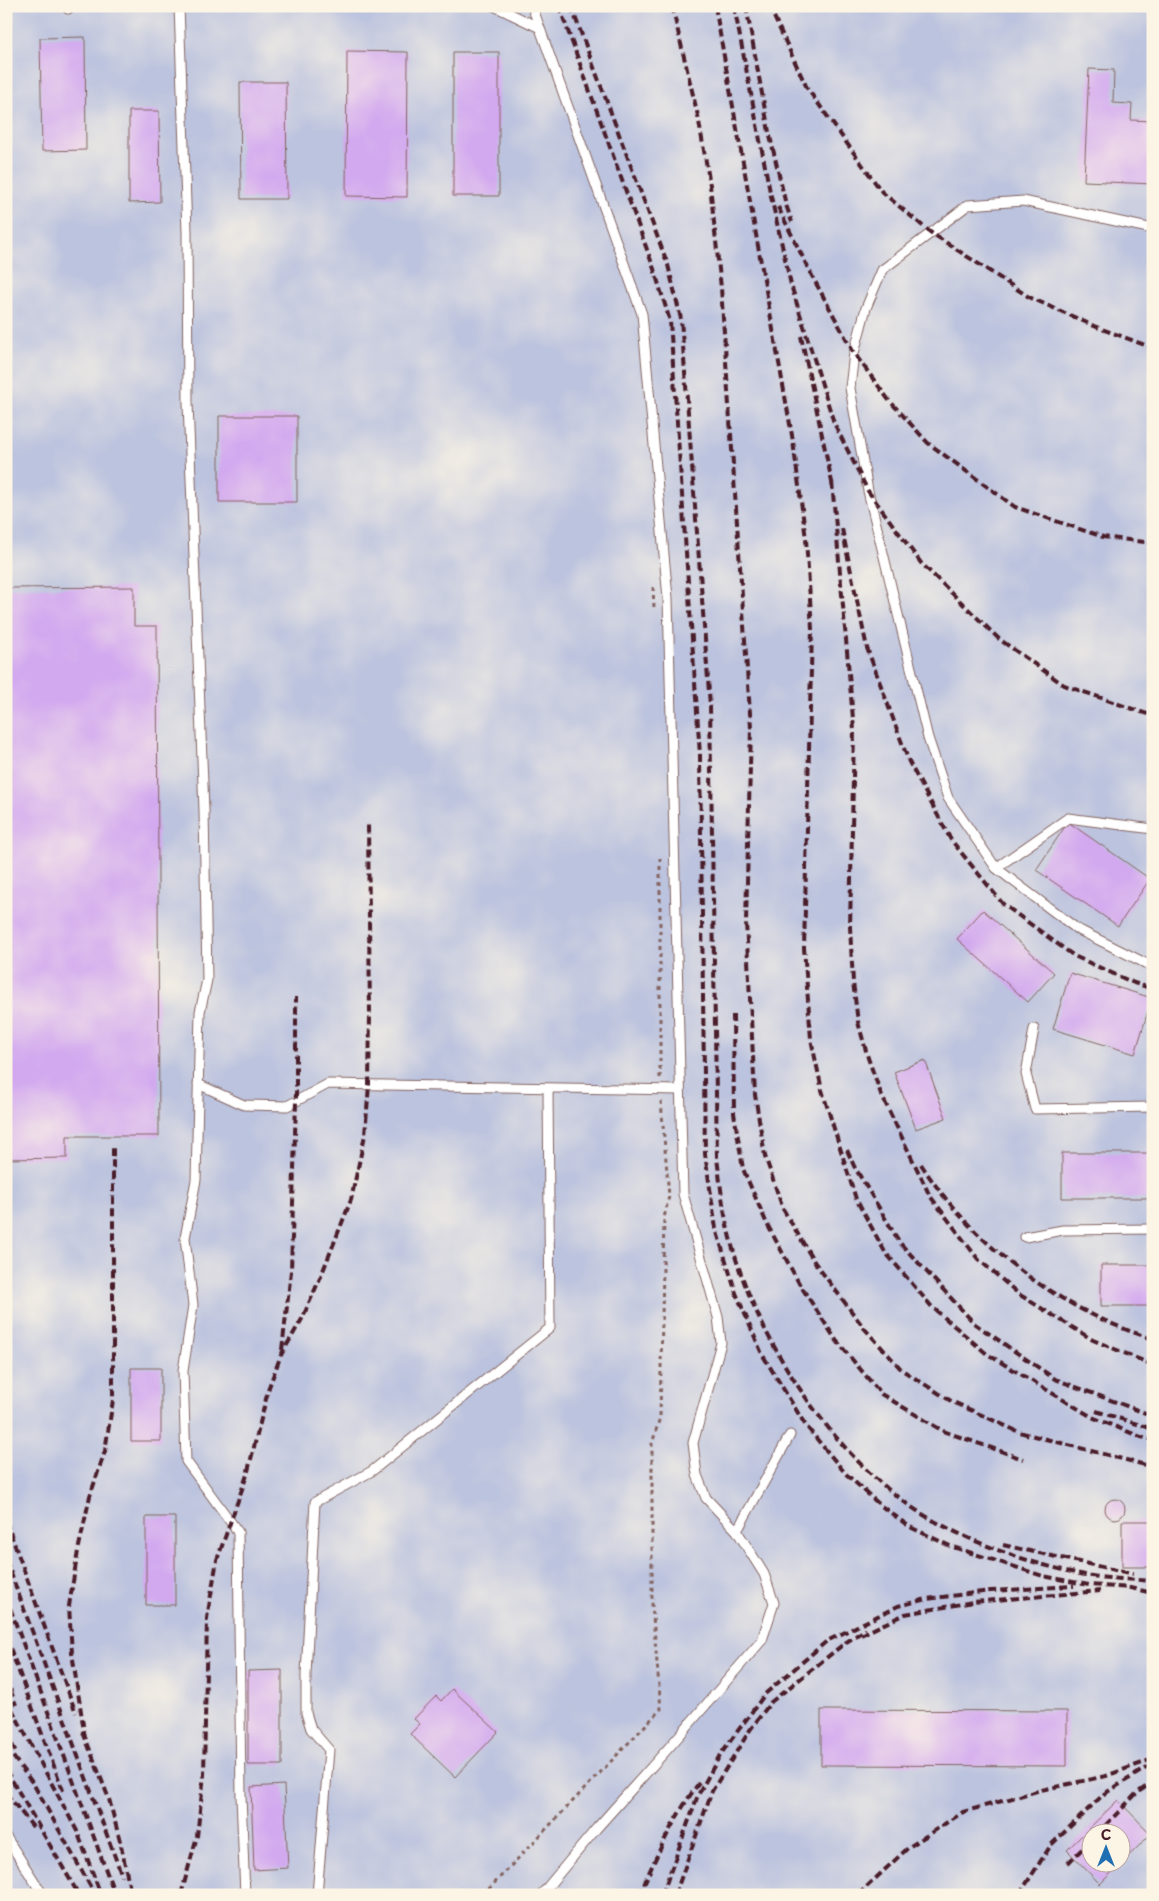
<svg xmlns="http://www.w3.org/2000/svg" width="1159" height="1901" viewBox="0 0 1159 1901" font-family="'Playpen Sans',sans-serif">
  <style>
    .industrial { fill: #bcc3de; fill-rule: evenodd }
    .building { fill: #d2a9ef; fill-rule: evenodd }
    .lines { fill: none; stroke-linecap: round; stroke-linejoin: round }
    .service-casing { stroke: #836461; stroke-width: 11 }
    .path { stroke: #836461; stroke-width: 3; stroke-dasharray: 4 4; stroke-linecap: butt }
    .service { stroke: #fff; stroke-width: 9 }
    .rail { stroke: #4a1f2b; stroke-width: 4; stroke-dasharray: 8 4; stroke-linecap: butt }
  </style>
  <rect width="100%" height="100%" fill="#fcf5e5"/>
  <filter id="ink" filterUnits="userSpaceOnUse"><feTurbulence type="fractalNoise" baseFrequency=".02" numOctaves="2"/><feDisplacementMap in="SourceGraphic" scale="10" xChannelSelector="R" yChannelSelector="G"/><feConvolveMatrix kernelMatrix="1 2 1 2 8 2 1 2 1" color-interpolation-filters="sRGB"/></filter>
  <filter id="wash" filterUnits="userSpaceOnUse"><feTurbulence type="fractalNoise" baseFrequency=".0096" numOctaves="4" result="noise"/><feDisplacementMap in="SourceGraphic" scale="20" xChannelSelector="R" yChannelSelector="G"/><feGaussianBlur stdDeviation="1.12" result="paint"/><feColorMatrix in="noise" values="0 0 0 0 0 0 0 0 0 0 0 0 0 0 0 0 0 1.4 0 .05"/><feComposite in="paint" operator="in"/></filter>
  <g filter="url(#wash)">
    <rect width="100%" height="100%" fill="#eee5c6"/>
    <path class="industrial" d="M6 6H1153V1895H6ZM1092 1834H1122V1864H1092Z"/>
    <g id="blocks">
      <path class="building" d="M85 37 86 150 42 151 40 38Z
        M347 51 408 52 407 197 346 196Z
        M453 52H499V196H453Z
        M1089 69 1114 70 1113 103 1132 104 1131 120 1153 121V184L1084 181Z
        M240 82H286L287 199H241Z
        M129 111H159L160 202 129 203Z
        M219 416H297V502H219Z
        M134 587V626H157L159 1136H67V1158L6 1159V588Z
        M1068 822 1150 879 1118 926 1036 870Z
        M983 910 1054 973 1028 1002 957 939Z
        M1070 973 1152 998 1135 1054 1053 1029Z
        M925 1060 946 1118 916 1129 894 1072Z
        M1062 1153H1153V1198H1062Z
        M1101 1265H1153V1306H1101Z
        M131 1368H161V1441H131Z
        M1105 1509a10 10 0 1 1 20 0a10 10 0 1 1-20 0Z
        M146 1517H175V1605H146Z
        M1122 1521H1153V1567H1122Z
        M282 1670V1765H248V1671Z
        M452 1689 498 1732 455 1777 410 1734 420 1724 414 1719 436 1696 441 1701Z
        M821 1710 1067 1711V1766L821 1765Z
        M284 1785 288 1868 254 1870 251 1787Z
        M1118 1800 1151 1834 1100 1884 1067 1850ZM1092 1834H1122V1864H1092Z"/>
    </g>
  </g>
  <g filter="url(#ink)">
    <use href="#blocks" fill-opacity="0" stroke="#836461" stroke-width="1"/>
    <g class="lines">
      <g class="service-casing">
        <path id="service" d="M68 6V9
          M179 6 187 232 188 403 204 810 207 980 200 1012 196 1180 185 1238 193 1305 183 1371 186 1461 238 1532 241 1796 245 1895
          M494 6 540 28
          M532 6 642 314 668 598 683 1194 718 1317 721 1343 693 1443 697 1475 706 1498 737 1531 764 1574 774 1603 762 1640 672 1744 596 1829 541 1895
          M1153 229 1023 201 968 205 882 270 866 308 854 353 850 388 868 491 928 738 948 798 996 868 1077 929 1153 967
          M996 868 1068 818 1153 829
          M1034 1029 1026 1074 1035 1109 1153 1107
          M198 1084 244 1105 287 1106 328 1084 680 1090
          M1025 1237 1063 1230 1153 1229
          M737 1531 790 1435
          M6 1837 43 1895
          M317 1895 329 1750 311 1729 306 1713V1675L315 1502 372 1471 550 1328 548 1088"/>
      </g>
      <path class="path" d="M653 587 654 608
        M660 1078V857
        M483 1895 661 1709 652 1605V1444L660 1417 664 1218 669 1196 661 1101"/>
      <use href="#service" class="service"/>
      <path class="rail" d="M559 6 654 269 670 321 700 755 705 1154 716 1229 736 1293 762 1354 806 1426 846 1474 880 1505 910 1527 950 1546 1043 1576 1089 1585 1130 1588 1153 1593
        M571 6 668 265 681 319 710 706 717 1158C720 1180 722 1203 727 1225 749 1330 835 1464 929 1518 976 1545 1032 1564 1085 1575 1107 1579 1131 1579 1153 1581
        M672 6 698 116 710 185 721 288 751 728 746 922 755 1095 765 1156 783 1209 815 1263 864 1328 902 1370 951 1401 1019 1432 1153 1467
        M715 6 793 441 806 539 812 629 804 948 811 1039 822 1090 856 1199 885 1252 932 1307 987 1354 1092 1417 1141 1437 1153 1440
        M734 6 770 192 791 285 834 423 868 491 921 563 999 639 1064 685 1153 716
        M746 6 769 132 786 205 792 222
        M769 6 807 88 882 192 930 232 1029 297 1094 326 1153 348
        M778 207 811 274 854 353 888 399 928 443 1015 507 1103 537 1153 543
        M801 336 833 487
        M832 482 854 730 850 927 853 982 858 1022 868 1058 881 1094 930 1196 978 1259 1020 1295 1093 1340 1153 1365
        M842 529 867 648 909 762 951 840 1003 904 1074 956 1134 983 1153 989
        M733 1015 734 1113 743 1169 767 1224 800 1285 836 1340 881 1394 943 1431 1023 1459
        M847 1150 854 1166 900 1243 975 1324 1055 1379 1153 1416
        M921 1164C973 1246 1060 1310 1153 1339
        M282 1350 291 1271 296 1101V997
        M1096 1411 1153 1429
        M6 1521 76 1713
        M1003 1545 1133 1574
        M6 1560 122 1876
        M6 1597 115 1895
        M861 1635 905 1614 973 1602 1100 1591
        M6 1637 64 1793
        M6 1678 16 1705
        M6 1698 77 1831 101 1895
        M83 1732 109 1799 121 1845 131 1895
        M6 1734 16 1752
        M85 1738 72 1653 69 1606 78 1551 90 1496 105 1451 113 1400V1145
        M6 1747 34 1785 94 1893
        M6 1770 79 1895
        M6 1793 33 1827
        M1097 1834 1137 1793 1153 1782
        M1068 1863 1092 1839
        M181 1895 197 1836 204 1775 207 1618 217 1560 247 1475 269 1387 281 1355 302 1319 321 1276 351 1200 365 1135 369 1085 370 1015 368 824
        M639 1895C656 1857 674 1816 699 1783
        M662 1895 698 1795 720 1755 765 1694 827 1641 898 1606 927 1599 991 1591 1074 1586
        M675 1895 712 1791 750 1730 771 1702 845 1643 866 1629
        M858 1895 909 1847 963 1812 1041 1790 1106 1776 1153 1759
        M1019 1895 1051 1845 1104 1794 1151 1765"/>
    </g>
  </g>
  <rect width="1159" height="1901" fill="none" stroke="#fcf5e5" stroke-width="25"/>
  <g transform="translate(1106 1848)"><circle r="24" fill="#fcf5e5" stroke="#b59f9b"/>
  <path d="M0-4L9 19L0 12L-9 19Z" fill="#1f6fb2"/>
  <text y="-8" font-size="14" font-weight="bold" text-anchor="middle" fill="#4a1f2b">С</text>
  </g>
</svg>
